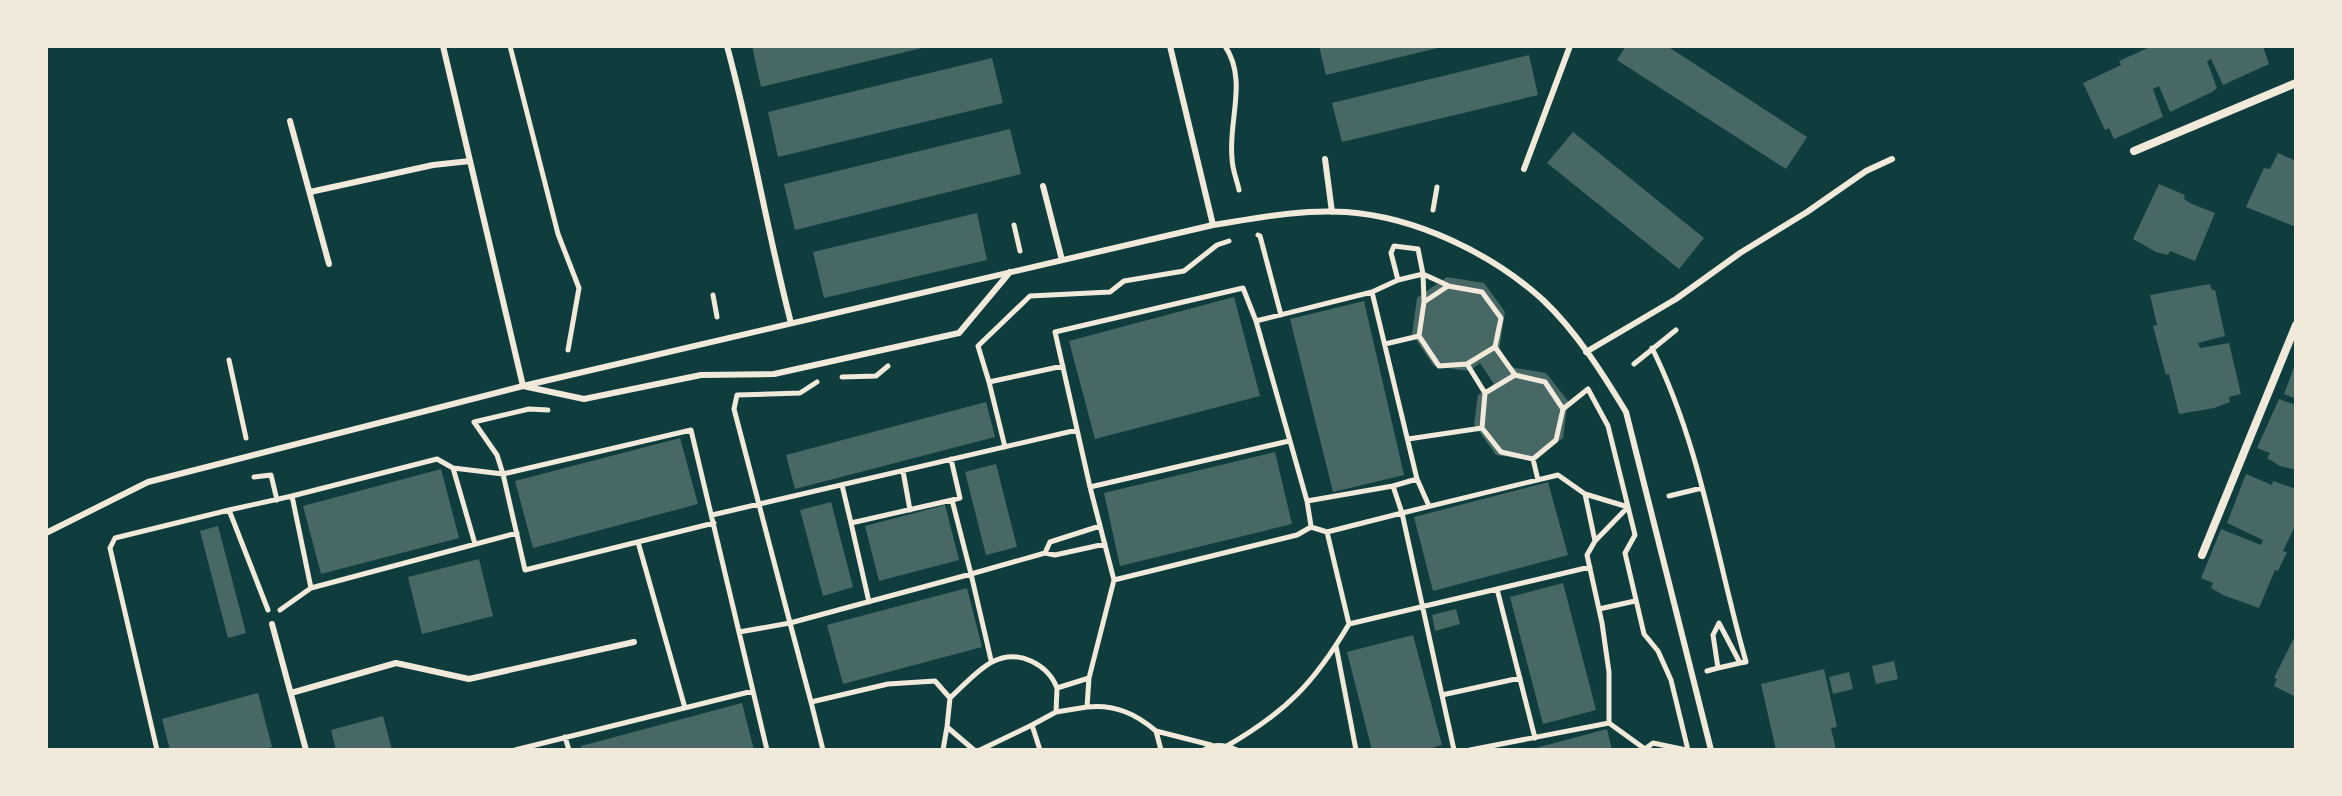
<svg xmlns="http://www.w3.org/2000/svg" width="2342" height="796" viewBox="0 0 2342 796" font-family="'Public Sans',sans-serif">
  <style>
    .building { fill: #486865 }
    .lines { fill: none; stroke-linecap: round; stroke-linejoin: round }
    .path { stroke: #f1e9da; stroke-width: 5 }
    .service { stroke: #f1e9da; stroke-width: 6 }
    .minor { stroke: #f1e9da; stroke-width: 8 }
  </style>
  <rect width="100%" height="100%" fill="#0f3d3e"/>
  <path class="building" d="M752 46H926V47L761 87Z
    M1319 46H1442V47L1326 75Z
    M1626 46H1667L1807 137 1786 169 1617 60Z
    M2152 46H2263L2269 64 2223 85 2211 59 2207 61 2217 88 2212 92 2170 112 2159 86 2153 89 2163 117 2114 139 2109 128 2105 130 2083 83 2121 65 2119 61Z
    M1529 55 1538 95 1342 142 1332 103Z
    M992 58 1003 103 778 157 768 112Z
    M1010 129 1021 174 795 230 784 184Z
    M1573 132 1704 238 1679 269 1547 163Z
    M2278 153 2296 161V227L2246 207 2264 168 2269 169 2271 167Z
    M2159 184 2185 195 2184 199 2192 204 2215 213 2195 261 2170 251 2168 255 2156 252 2133 239Z
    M977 213 987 260 824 298 813 252Z
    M1447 277 1484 283 1505 312 1499 351 1510 367 1546 373 1568 401 1563 438 1532 460 1496 455 1474 424 1478 395 1494 384 1480 363 1469 371 1434 366 1412 334 1417 298Z
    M2210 284 2212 290H2215L2225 336 2198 343 2200 348 2229 343 2241 394 2229 397 2230 402 2214 408 2179 414 2169 374 2166 375 2153 326 2157 325 2150 295Z
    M1234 297 1260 396 1095 439 1069 341Z
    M1364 301 1404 475 1333 492 1290 319Z
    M2296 362V399L2284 394Z
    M2279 399 2296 405V470L2280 466 2267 458 2270 453 2257 448Z
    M986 402 995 437 795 489 786 455Z
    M680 438 698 504 533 548 515 481Z
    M1275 452 1292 524 1120 566 1104 493Z
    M996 464 1017 547 986 555 965 472Z
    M441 469 459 538 321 574 303 506Z
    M2246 474 2272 485 2273 481 2296 489V524L2283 551 2287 552 2278 571 2275 570 2259 608 2223 595 2211 588 2213 583 2201 578 2221 529 2261 545 2263 540 2227 523Z
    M1548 482 1568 555 1433 591 1414 517Z
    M831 502 853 587 823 596 800 510Z
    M945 505 959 560 879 581 865 526Z
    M218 526 246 633 228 638 200 531Z
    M479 559 493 616 422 634 408 577Z
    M1563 583 1596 710 1543 724 1510 597Z
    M967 588 982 647 843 684 827 625Z
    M1456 609 1460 624 1435 631 1432 615Z
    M2296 634V697L2274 686 2277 679 2274 678Z
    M1413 635 1442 745 1425 750H1372L1347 652Z
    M1894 661 1898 679 1876 684 1872 666Z
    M1824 669 1837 727 1831 728 1836 750H1776L1761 684Z
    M1849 672 1853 689 1833 694 1829 677Z
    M258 693 272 747 259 750H170L162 719Z
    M742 703 754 750H582L581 746Z
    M383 716 392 750H336L331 730Z
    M1607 729 1612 750H1532V749Z"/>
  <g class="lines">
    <path class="path" d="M510 46 558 234 579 288 568 350
      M1225 46C1248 80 1228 121 1232 158 1232 169 1237 180 1239 190
      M1433 210 1437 187
      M1014 225 1020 251
      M1258 235 1260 236 1281 315
      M1372 292 1398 280 1391 253 1394 246 1418 249 1423 274 1398 280
      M713 295 717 317
      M1424 301 1423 274 1447 285
      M1385 344 1419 336
      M1495 347 1515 375
      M1652 348C1701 446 1716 557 1746 662L1740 663
      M229 360 246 438
      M1467 364 1439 366 1419 336 1424 302 1448 286 1482 292 1501 318 1495 347 1467 364 1485 393
      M1634 364 1676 330
      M842 377 876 376 888 366
      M989 382 978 346 1030 296 1110 292 1124 281 1184 271 1217 245 1229 241
      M1563 409 1588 389 1608 426 1635 535 1625 553 1644 634 1658 651 1671 680 1688 750
      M1408 439 1482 428
      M1005 447 989 382 1063 366
      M951 459 960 498 952 500 971 574 1045 553 1050 542 1100 526
      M1533 459 1501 452 1482 428 1485 393 1515 375 1545 382 1563 409 1556 440 1533 459 1538 480
      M453 468 503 474 497 455 474 422 529 409 548 410
      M903 471 910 510
      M254 477 271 475 277 500
      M842 485 851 523 952 500
      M1393 486 1417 479 1429 506
      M1090 487 1055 332 1243 288 1256 321
      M292 496 437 459 453 468 475 544
      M1669 496 1702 488
      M1307 501 1256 321 1372 292 1417 479
      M229 510 292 496 311 588
      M712 515 1077 430
      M714 523 525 570 503 474 691 430 767 750
      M851 523 869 602
      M1311 526 1307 501 1393 486 1402 513 1327 532
      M1595 541 1628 507 1585 494 1595 541 1587 555 1602 623 1609 672V723
      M638 542 685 708
      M1045 553 1055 555 1105 544
      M1114 580 1090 487 1289 441
      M1497 589 1535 738
      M1599 609 1635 601
      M280 610 311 588 517 533
      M739 632 790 623 734 409 737 395 800 393 817 382
      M1336 646 1356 750
      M1707 671 1718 668 1713 635 1719 623 1740 663 1718 668
      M1089 678 1114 580 1297 535 1311 527 1327 532 1349 624
      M1442 695 1520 678
      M811 702 790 623 971 574 991 660
      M1087 707 1056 712 1057 688 1089 678 1087 707C1115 704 1136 714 1156 731
      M947 727 950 698C974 676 996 645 1031 661 1044 667 1052 675 1057 688
      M565 737 569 750
      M1227 746C1286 712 1315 682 1349 624L1590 567
      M1645 749 1653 743 1686 750
      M157 750 110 548 115 538 229 510 268 610
      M515 750 753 691
      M823 750 811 702 888 684 935 681 950 698
      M943 750 947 727 974 750
      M980 750 1032 725
      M1040 750 1032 725 1056 712
      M1161 750 1156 731 1211 745
      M1204 750C1214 743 1226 745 1237 750
      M1454 750 1402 513 1558 475 1585 494
      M1470 750 1609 723 1645 749"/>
    <path class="service" d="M443 46 523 386 584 399 701 375 774 374 959 333 1010 272
      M727 46C752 137 767 231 791 323
      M1170 46 1213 225
      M290 121 329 264
      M1325 159 1332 212
      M1524 169 1570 46
      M1043 186 1062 260
      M310 192 433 165 470 161
      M1586 352 1676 299 1740 253 1807 212 1866 171 1892 159
      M46 533 148 482 523 386 1213 225C1257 218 1301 209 1346 212 1416 217 1491 253 1543 300 1576 331 1603 374 1626 412L1711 750
      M272 624 306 750
      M291 693 396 663 469 679 634 642"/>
    <path class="minor" d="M2134 151 2296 83
      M2202 555 2296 325"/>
  </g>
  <rect width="2342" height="796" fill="none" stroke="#f1e9da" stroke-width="96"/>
</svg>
